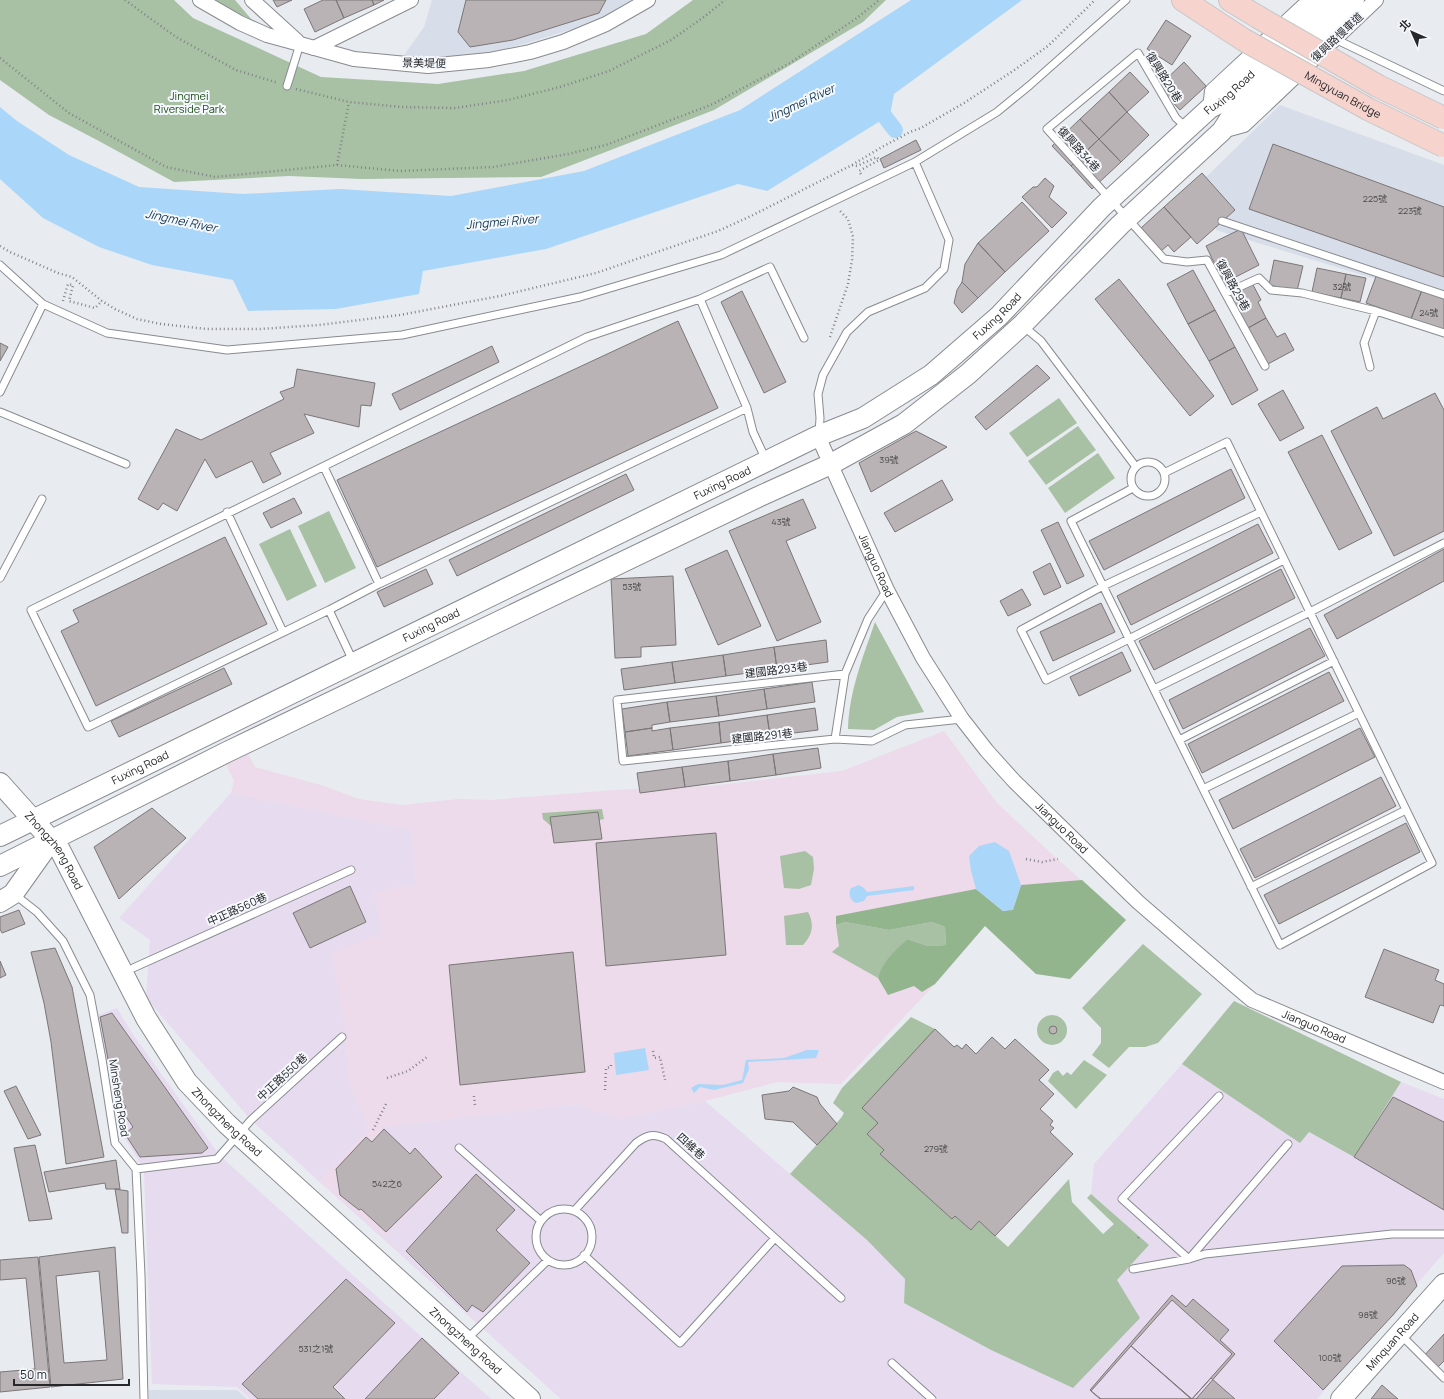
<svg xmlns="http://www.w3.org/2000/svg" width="1444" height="1399" viewBox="0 0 1444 1399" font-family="Manrope,'Noto Sans TC',sans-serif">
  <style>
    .built { fill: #d7dee9 }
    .industrial { fill: #e7dbf0 }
    .medical { fill: #eddaea }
    .green { fill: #a8c0a4 }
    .forest { fill: #93b58e }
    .water { fill: #aad7f9 }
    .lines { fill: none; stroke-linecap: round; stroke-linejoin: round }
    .canal { stroke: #aad7f9; stroke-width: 16 }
    .building { fill: #b9b3b5; stroke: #7b7677; fill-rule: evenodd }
    .lane-casing { stroke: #888b8f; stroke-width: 9 }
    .street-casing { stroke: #888b8f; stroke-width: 16 }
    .secondary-casing { stroke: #888b8f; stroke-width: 22 }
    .primary-casing { stroke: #c7c7c8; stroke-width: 24 }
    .path { stroke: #818386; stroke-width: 2.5; stroke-dasharray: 1 3; stroke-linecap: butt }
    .lane { stroke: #fff; stroke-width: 7 }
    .street { stroke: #fff; stroke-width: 14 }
    .secondary { stroke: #fff; stroke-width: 20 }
    .primary { stroke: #f6d4cd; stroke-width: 22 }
    .primary-bridge-casing { stroke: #c7c7c8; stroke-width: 24; stroke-linecap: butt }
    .primary-bridge { stroke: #f6d4cd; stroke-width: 22 }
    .labels { text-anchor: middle; stroke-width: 4; stroke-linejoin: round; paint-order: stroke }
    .number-label { font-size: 9px; fill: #4c4b4d }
    .street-label { font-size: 11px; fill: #27282a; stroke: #f5f8fd }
    .park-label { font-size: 11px; fill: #1e4d18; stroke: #f5f8fd }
    .water-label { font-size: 12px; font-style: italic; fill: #13374e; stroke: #f5f8fd }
  </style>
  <rect width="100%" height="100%" fill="#e8ebf0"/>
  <path class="built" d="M432 0H634L589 24 514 47 467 56 402 58 424 27Z
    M1280 105 1444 165V300L1216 230 1204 179Z
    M149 1390H237L247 1399H149Z"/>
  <path class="industrial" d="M231 793 411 830 416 884 374 892 382 933 346 1037 348 1080 369 1129 320 1181 336 1195 410 1154 381 1127 578 1104 619 1119 705 1101 867 1240 905 1279 904 1303 991 1350 1073 1388 1117 1280 1149 1245 1091 1194 1094 1164 1182 1064 1300 1143 1308 1132 1354 1157 1401 1082 1444 1099V1253L1317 1399H561L251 1120 146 998 150 940 119 918Z
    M117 1008 132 1033 220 1156 491 1399H250L237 1387 152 1384 144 1173 136 1156 119 1129 98 1015Z"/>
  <path class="medical" d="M944 731 997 803 1044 847 1126 920 1070 979 1036 974 985 926 935 984 841 1084 777 1082 705 1101 619 1119 578 1104 382 1127 410 1154 415 1148 445 1177 384 1237 320 1181 369 1129 348 1080 346 1037 332 953 382 933 374 892 416 884 411 830 231 793 234 781 226 764 248 754 255 767 324 786 359 799 402 805 459 799 491 800 614 790 710 786 842 771Z"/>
  <path class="green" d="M0 0H174L193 18 321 77 438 84 524 71 646 34 693 0H886L863 22 714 110 541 177 362 179 289 176 174 182 97 140 49 115 0 80Z
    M214 0H235L252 20Z
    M1059 398 1077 423 1027 457 1009 433Z
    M1078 426 1096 450 1046 485 1028 461Z
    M1098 453 1115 478 1065 513 1048 488Z
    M329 511 356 568 325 583 298 526Z
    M290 529 317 586 287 601 259 544Z
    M875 622 924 712 897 717 874 730 848 729C849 692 863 657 875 622Z
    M602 809 604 819 599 820 597 812 551 817 552 827 543 819 542 813Z
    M805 851 813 857 814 869 811 885 799 889 784 888 780 856Z
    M808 912C815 925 812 935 803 945H786L784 916Z
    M845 922 889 930 932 922 945 927 946 945 928 946 907 939C895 950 883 962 878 978L832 952 839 946 836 925Z
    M1143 944 1202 994 1158 1043 1145 1047H1129L1109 1068 1092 1055 1101 1043V1028L1082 1008Z
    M1234 1001 1401 1082 1354 1157 1309 1132 1300 1143 1182 1064Z
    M1037 1030a15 15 0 1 1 30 0a15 15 0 1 1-30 0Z
    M911 1017 935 1029 878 1123 867 1134 884 1150 881 1154 952 1219 955 1216 971 1230 979 1221 1008 1247 1069 1179 1072 1202 1103 1234 1114 1224 1087 1198 1091 1194 1149 1245 1117 1280 1140 1318 1073 1388 991 1350 904 1303 905 1279 867 1240 790 1174 841 1118 844 1113 833 1103 842 1088Z
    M1084 1060 1107 1075 1076 1109 1048 1081 1053 1073 1058 1070 1063 1076 1067 1072 1071 1075Z"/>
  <path class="forest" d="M1082 880 1126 920 1070 979 1036 974 985 926 935 984 922 992 914 986 888 995 878 978C882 962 895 950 907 939L928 946 946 945 945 927 932 922 889 930 845 922 836 925V916L976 889 1003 911 1013 909 1021 885Z"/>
  <path class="water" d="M911 0H1022L894 94 890 115 767 191 738 184 546 249 423 271 419 294 336 309 248 311 233 280 152 265 99 247 43 218 0 179V107L17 121 69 155 139 187 243 194 340 189 451 196 584 171 740 110Z
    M995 842 1009 851 1021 885 1013 910 1003 911 976 889 971 871 969 856 979 846Z
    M859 885 864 888 867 892 914 886V890L867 896 864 901 856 903C850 900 848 894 851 888Z
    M645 1048 649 1070 616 1075 614 1053Z
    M807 1050H819L816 1058 748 1062 749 1069 743 1083 714 1090 700 1087 694 1093 691 1088 698 1084 723 1085 742 1080 746 1060 784 1058Z"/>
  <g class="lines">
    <path class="canal" d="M873 101 895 130"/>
  </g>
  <path class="building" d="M273 0H292L277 7Z
    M323 0H336L344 18 315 32 304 9Z
    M336 0H372L374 5 344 18Z
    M372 0H384L374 5Z
    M466 0H606L599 13 513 40 470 47 458 32Z
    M1166 20 1191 36 1172 65 1147 49Z
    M1184 62 1206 86 1180 110 1158 87Z
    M1130 72 1149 92 1127 112 1109 92Z
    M1109 92 1127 112 1099 139 1080 119Z
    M1127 112 1149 135 1121 162 1099 139Z
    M1080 119 1099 139 1071 166 1052 146Z
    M1099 139 1121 162 1092 189 1071 166Z
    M916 140 921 150 884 168 880 159Z
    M1273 144 1444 207V277L1249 209Z
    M1202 173 1235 210 1197 244 1164 207Z
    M1045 178 1054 186 1049 197 1067 213 1052 228 1022 197 1033 187H1037Z
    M1022 202 1049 231 1005 272 978 243Z
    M1164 207 1191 237 1174 252 1168 245 1161 251 1141 228Z
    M1241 229 1259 265 1224 283 1206 246Z
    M978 243 1005 272 978 298 962 282 965 264Z
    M1274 260 1303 266 1297 291 1269 285Z
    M1317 268 1346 274 1341 298 1312 292Z
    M1193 270 1215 310 1188 324 1167 284Z
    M1346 274 1366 278 1360 302 1341 298Z
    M1377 274 1422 290 1411 319 1366 303Z
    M1119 279 1214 396 1190 416 1095 299Z
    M962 282 978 298 962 313 954 303 957 290Z
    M1252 283 1261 300 1258 302 1266 318 1248 328 1230 295Z
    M1422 290 1444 299V332L1411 319Z
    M742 291 786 382 764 393 721 302Z
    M1215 310 1235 347 1209 361 1188 324Z
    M1266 318 1277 337 1285 333 1294 350 1268 364 1248 328Z
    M678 321 718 408 377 567 337 480Z
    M0 343 8 347 0 361Z
    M492 346 499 362 400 410 392 394Z
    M1235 347 1258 390 1232 405 1209 361Z
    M1037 365 1050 378 986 430 975 417Z
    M297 369 375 383 371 406 361 405 359 427 304 414 314 433 270 453 281 474 263 483 252 461 216 478 205 459 177 511 163 503 158 510 138 499 176 429 201 440 284 399 280 392 294 387Z
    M1283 390 1304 428 1280 441 1258 404Z
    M1435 393 1444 410V531L1394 556 1331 431 1377 407 1383 419Z
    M916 431 947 447 871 492 859 463Z
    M1322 435 1372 533 1339 550 1288 452Z
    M1231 469 1245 498 1104 570 1089 541Z
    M626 474 634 490 457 576 449 560Z
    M942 480 953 500 895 532 884 513Z
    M294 498 302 513 271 528 263 513Z
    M803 499 816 528 786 541 821 622 777 641 729 531Z
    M1058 522 1084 576 1067 584 1041 530Z
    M1258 524 1273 553 1131 625 1117 596Z
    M225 537 267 624 96 706 61 631 79 622 73 610Z
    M1444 549V581L1337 639 1324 615Z
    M727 550 761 626 718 645 685 569Z
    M1050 563 1061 587 1044 595 1033 572Z
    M426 569 433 584 384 607 377 592Z
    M1281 569 1295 598 1154 670 1139 641Z
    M673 576 676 645 641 647V657L615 658 611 579Z
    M1022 589 1031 605 1008 616 1000 601Z
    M1101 603 1115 632 1053 661 1040 632Z
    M1310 628 1325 656 1183 729 1169 700Z
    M826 640 828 662 777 669 774 647Z
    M774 647 777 669 726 676 723 655Z
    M1122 652 1131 671 1079 696 1070 677Z
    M723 655 726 676 675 683 672 662Z
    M672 662 675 683 624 690 621 669Z
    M224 668 232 684 119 737 111 721Z
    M1329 672 1344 701 1202 773 1188 744Z
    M812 682 815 702 767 709 764 689Z
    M764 689 767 709 719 716 716 696Z
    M716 696 719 716 670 722 667 702Z
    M667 702 670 722 652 725V728L625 732 622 709Z
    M815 708 818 730 770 736 767 715Z
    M767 715 770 736 721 743 719 722Z
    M719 722 721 743 673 750 670 728Z
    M652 728V731L670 728 673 750 628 756 625 732Z
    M1360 728 1375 757 1233 829 1219 800Z
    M818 748 821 768 776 775 773 754Z
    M773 754 776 775 730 781 728 761Z
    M728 761 730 781 685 787 682 767Z
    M682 767 685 787 640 793 637 773Z
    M1381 777 1396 806 1255 878 1240 849Z
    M152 808 186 838 119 899 94 847Z
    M598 812 602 839 554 843 550 817Z
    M1406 823 1420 852 1279 924 1264 895Z
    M716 833 726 955 606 966 596 843Z
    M350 886 366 922 310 948 293 913Z
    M19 910 25 924 2 933 0 929V917Z
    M55 948 72 987 104 1157 66 1164 51 1042 44 1003 31 952Z
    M1384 949 1439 970 1435 980 1444 984V1006L1440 1005 1433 1023 1365 997Z
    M573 952 585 1072 460 1085 449 965Z
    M0 961 6 975 0 978Z
    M112 1013 208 1148 202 1153 140 1157 125 1134 133 1127 122 1111 126 1107 114 1091 100 1017Z
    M1049 1030a4 4 0 1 1 8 0a4 4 0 1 1-8 0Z
    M935 1029 954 1047 957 1045 962 1049 966 1044 976 1054 992 1037 1005 1049 1015 1039 1049 1070 1039 1080 1054 1094 1040 1109 1053 1121 1050 1125 1054 1128 1050 1132 1073 1154 995 1236 979 1221 971 1230 955 1216 952 1219 880 1154 884 1150 867 1134 878 1123 862 1108Z
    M16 1086 41 1135 28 1139 4 1091Z
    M793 1087 817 1097 820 1104 837 1124 817 1145 793 1122 765 1119 762 1095 789 1091Z
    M1393 1097 1444 1122V1210L1354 1157Z
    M384 1129 410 1154 415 1148 442 1177 386 1232 361 1209 359 1210 340 1195 336 1169 366 1137 372 1142Z
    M35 1145 52 1219 29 1221 14 1148Z
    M116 1160 120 1189H106L105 1183 49 1192 44 1172Z
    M476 1174 515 1210 496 1230 530 1263 483 1312 472 1305 467 1312 406 1251Z
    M115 1189 128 1191V1233H122Z
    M115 1247 123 1379 51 1387 39 1257ZM99 1271 107 1360 64 1363 56 1276Z
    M38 1257 50 1387 0 1392V1372L35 1369 26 1278 0 1280V1260Z
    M1404 1265 1411 1270 1417 1286 1393 1315 1323 1390 1274 1341 1342 1266Z
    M346 1279 395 1323 333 1387 345 1399H258L242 1384Z
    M1172 1295 1186 1307 1193 1299 1229 1330 1220 1340 1235 1354 1196 1399H1100L1090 1390Z
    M1172 1300 1232 1354 1192 1399 1131 1346Z
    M1444 1334V1361L1435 1370 1421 1359Z
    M422 1338 459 1373 434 1399H365Z
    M1131 1346 1191 1399H1101L1091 1391Z
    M1211 1378 1235 1399H1192Z
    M1382 1385 1398 1399H1371Z"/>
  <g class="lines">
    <g class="lane-casing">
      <path id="lane" d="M1335 39 1444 91
        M287 86 300 44
        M1187 128 1176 118 1138 53 1047 129 1164 259 1187 262 1207 260 1265 366
        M1222 221 1444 295
        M0 265 43 304 107 333 227 350 402 335 580 297 721 255 915 162 997 112 1030 85 1126 0
        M1226 293 1259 278 1271 290 1302 293 1376 311 1444 333
        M700 299 747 408 753 432 766 460
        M1022 325 1041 341 1136 467
        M1370 367 1364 343 1376 311
        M0 392 43 304
        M747 408 379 584 329 610 88 727 31 610 587 337 700 299 770 267 804 338
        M0 412 126 464
        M819 434 820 418 818 394 823 375 847 332 868 312 925 288 944 269 949 240 915 162
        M1131 479a17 17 0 1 1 34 0a17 17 0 1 1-34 0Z
        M324 467 379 584
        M1133 488 1071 521 1280 945 1432 863 1227 442 1164 473
        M227 512 283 632
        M1261 512 1103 586 1021 630 1046 680 1129 639 1284 560
        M0 578 42 499
        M887 590 868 619 845 674 617 700 623 761 835 739 872 741 905 725 962 719
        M329 610 353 661
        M1154 689 1310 612 1444 543
        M835 739 845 674
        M1179 740 1334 661
        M1203 789 1359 713
        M1251 887 1406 810
        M14 894 37 912 63 941 90 995 102 1059 115 1143 136 1169 141 1275 144 1399
        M133 968 351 870
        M1219 1096 1122 1199 1189 1259 1288 1144
        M459 1148 541 1221
        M136 1169 217 1159 251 1120 342 1037
        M536 1237a28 28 0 1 1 56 0a28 28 0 1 1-56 0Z
        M574 1211 636 1143C647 1135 653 1133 666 1139L841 1298
        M584 1255 680 1343 775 1238
        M1133 1269 1189 1259 1205 1254 1392 1234H1444
        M1400 1334 1444 1378
        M466 1340 548 1260
        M892 1363 932 1399"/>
    </g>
    <g class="street-casing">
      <g id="street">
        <path d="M200 0 240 23 267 35 300 44 354 59 428 66 489 60 530 52 563 42 606 24 648 0"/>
        <path d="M252 0 297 41"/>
        <path d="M314 48 411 0"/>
        <path d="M1210 108 1212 91 1310 0"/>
        <path d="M1222 131 1244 125 1376 0"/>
        <path id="s1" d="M818 436 887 590 923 658 962 719 987 751 1014 781 1138 902 1234 985 1252 1000 1444 1082"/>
      </g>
    </g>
    <g class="secondary-casing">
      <g id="secondary">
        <path id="s2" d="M0 783 60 850 146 1018 187 1082 227 1124 530 1399"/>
        <path id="s3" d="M0 836 818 436 863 418 931 375 999 316 1102 207 1210 108 1221 102 1330 0"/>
        <path d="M0 866 227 752 758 497 831 464 904 424 968 374 1022 325 1120 225 1222 131 1234 112 1354 0"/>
        <path d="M0 902 13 894 50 842"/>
        <path id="s4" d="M1341 1399 1444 1284"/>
      </g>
    </g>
    <g class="primary-casing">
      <path id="primary" d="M1183 0 1244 40
        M1230 0 1258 17"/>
    </g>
    <path class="path" d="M125 0 176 37 236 70 278 83
      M0 58 69 113 166 167 215 177 337 165 400 171 493 167 568 154 606 145 713 104 790 63 857 18 879 0
      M296 89 349 102 402 107 455 108 508 100 560 87 609 71 671 40 704 17 725 0
      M337 165 349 102
      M852 165 857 166 877 157 879 160 859 171 862 176
      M0 246 10 252 58 273 72 277 102 301 115 309 137 319 161 324 207 329H260L319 325 400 315 500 296 596 273 718 231 751 216 852 165 882 147 910 132 921 128 964 103 1013 71 1048 46 1095 0
      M63 301 68 284 73 285 69 301 95 308 102 301
      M830 337 848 284 852 260 853 237 848 219 839 210
      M1026 859 1042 862 1058 859
      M653 1051 654 1058 660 1057 665 1080
      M387 1078 408 1071 427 1057
      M605 1090 606 1068 611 1067V1062
      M474 1096 475 1106
      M373 1130 386 1104
      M1138 1238 1140 1235"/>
    <use href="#lane" class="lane"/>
    <use href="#street" class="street"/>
    <use href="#secondary" class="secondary"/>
    <use href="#primary" class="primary"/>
    <g class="primary-bridge-casing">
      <g id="primary-bridge">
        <path d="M1258 17 1378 86 1444 118"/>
        <path id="s5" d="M1244 40 1368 109 1444 146"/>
      </g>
    </g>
    <use href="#primary-bridge" class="primary-bridge"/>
  </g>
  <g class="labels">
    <g class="number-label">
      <text x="1375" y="202">225號</text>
      <text x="1410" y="214">223號</text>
      <text x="1342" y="290">32號</text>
      <text x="1429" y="316">24號</text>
      <text x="889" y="463">39號</text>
      <text x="781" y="525">43號</text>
      <text x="632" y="590">53號</text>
      <text x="936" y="1152">279號</text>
      <text x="387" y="1187">542之6</text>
      <text x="1396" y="1284">96號</text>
      <text x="1368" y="1318">98號</text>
      <text x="316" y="1352">531之1號</text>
      <text x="1330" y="1361">100號</text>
    </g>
    <g class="street-label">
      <text transform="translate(1337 37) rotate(-43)" y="4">復興路慢車道</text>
      <text transform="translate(424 63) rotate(1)" y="4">景美堤便</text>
      <text transform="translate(1164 77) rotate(58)" y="4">復興路20巷</text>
      <text dy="4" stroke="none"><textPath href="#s3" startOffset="1451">Fuxing Road</textPath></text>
      <text dy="4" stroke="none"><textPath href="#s5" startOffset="113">Mingyuan Bridge</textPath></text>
      <text transform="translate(1079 149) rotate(48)" y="4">復興路34巷</text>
      <text transform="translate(1233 285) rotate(61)" y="4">復興路29巷</text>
      <text dy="4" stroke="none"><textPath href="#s3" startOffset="1128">Fuxing Road</textPath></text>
      <text dy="4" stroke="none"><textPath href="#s3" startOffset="804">Fuxing Road</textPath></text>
      <text dy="4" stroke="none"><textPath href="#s1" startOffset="142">Jianguo Road</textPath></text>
      <text dy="4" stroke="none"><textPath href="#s3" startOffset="480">Fuxing Road</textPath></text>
      <text transform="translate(776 670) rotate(-7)" y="4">建國路293巷</text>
      <text transform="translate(762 736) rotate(-6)" y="4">建國路291巷</text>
      <text dy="4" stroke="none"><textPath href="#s3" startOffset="156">Fuxing Road</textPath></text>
      <text dy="4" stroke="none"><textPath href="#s1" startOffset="466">Jianguo Road</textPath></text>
      <text dy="4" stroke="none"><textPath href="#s2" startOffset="87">Zhongzheng Road</textPath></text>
      <text transform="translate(237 909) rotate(-24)" y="4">中正路560巷</text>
      <text dy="4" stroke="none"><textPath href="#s1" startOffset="790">Jianguo Road</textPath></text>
      <text transform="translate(282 1077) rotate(-43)" y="4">中正路550巷</text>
      <text transform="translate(119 1098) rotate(81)" y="4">Minsheng Road</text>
      <text dy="4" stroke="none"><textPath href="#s2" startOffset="411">Zhongzheng Road</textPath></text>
      <text transform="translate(691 1146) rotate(42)" y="4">四維巷</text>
      <text dy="4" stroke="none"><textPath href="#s2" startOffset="735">Zhongzheng Road</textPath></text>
      <text dy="4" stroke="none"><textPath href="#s4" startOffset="77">Minquan Road</textPath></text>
    </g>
    <g class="park-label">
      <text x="189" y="100">Jingmei<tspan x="189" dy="13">Riverside Park</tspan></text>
    </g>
    <g class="water-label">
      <text transform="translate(801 103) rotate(-25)" y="4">Jingmei River</text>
      <text transform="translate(181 221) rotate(12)" y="4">Jingmei River</text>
      <text transform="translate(502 222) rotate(-5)" y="4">Jingmei River</text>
    </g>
  </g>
  <g transform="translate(1412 32) rotate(315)" stroke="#f5f8fd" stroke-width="3" paint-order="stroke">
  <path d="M0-3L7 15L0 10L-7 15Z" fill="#27282a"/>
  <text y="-6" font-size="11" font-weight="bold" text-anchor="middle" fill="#27282a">北</text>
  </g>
  <path d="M14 1379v6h115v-6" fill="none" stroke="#27282a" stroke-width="2"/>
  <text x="20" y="1379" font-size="12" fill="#27282a" stroke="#f5f8fd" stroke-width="3" paint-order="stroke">50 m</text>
</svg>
